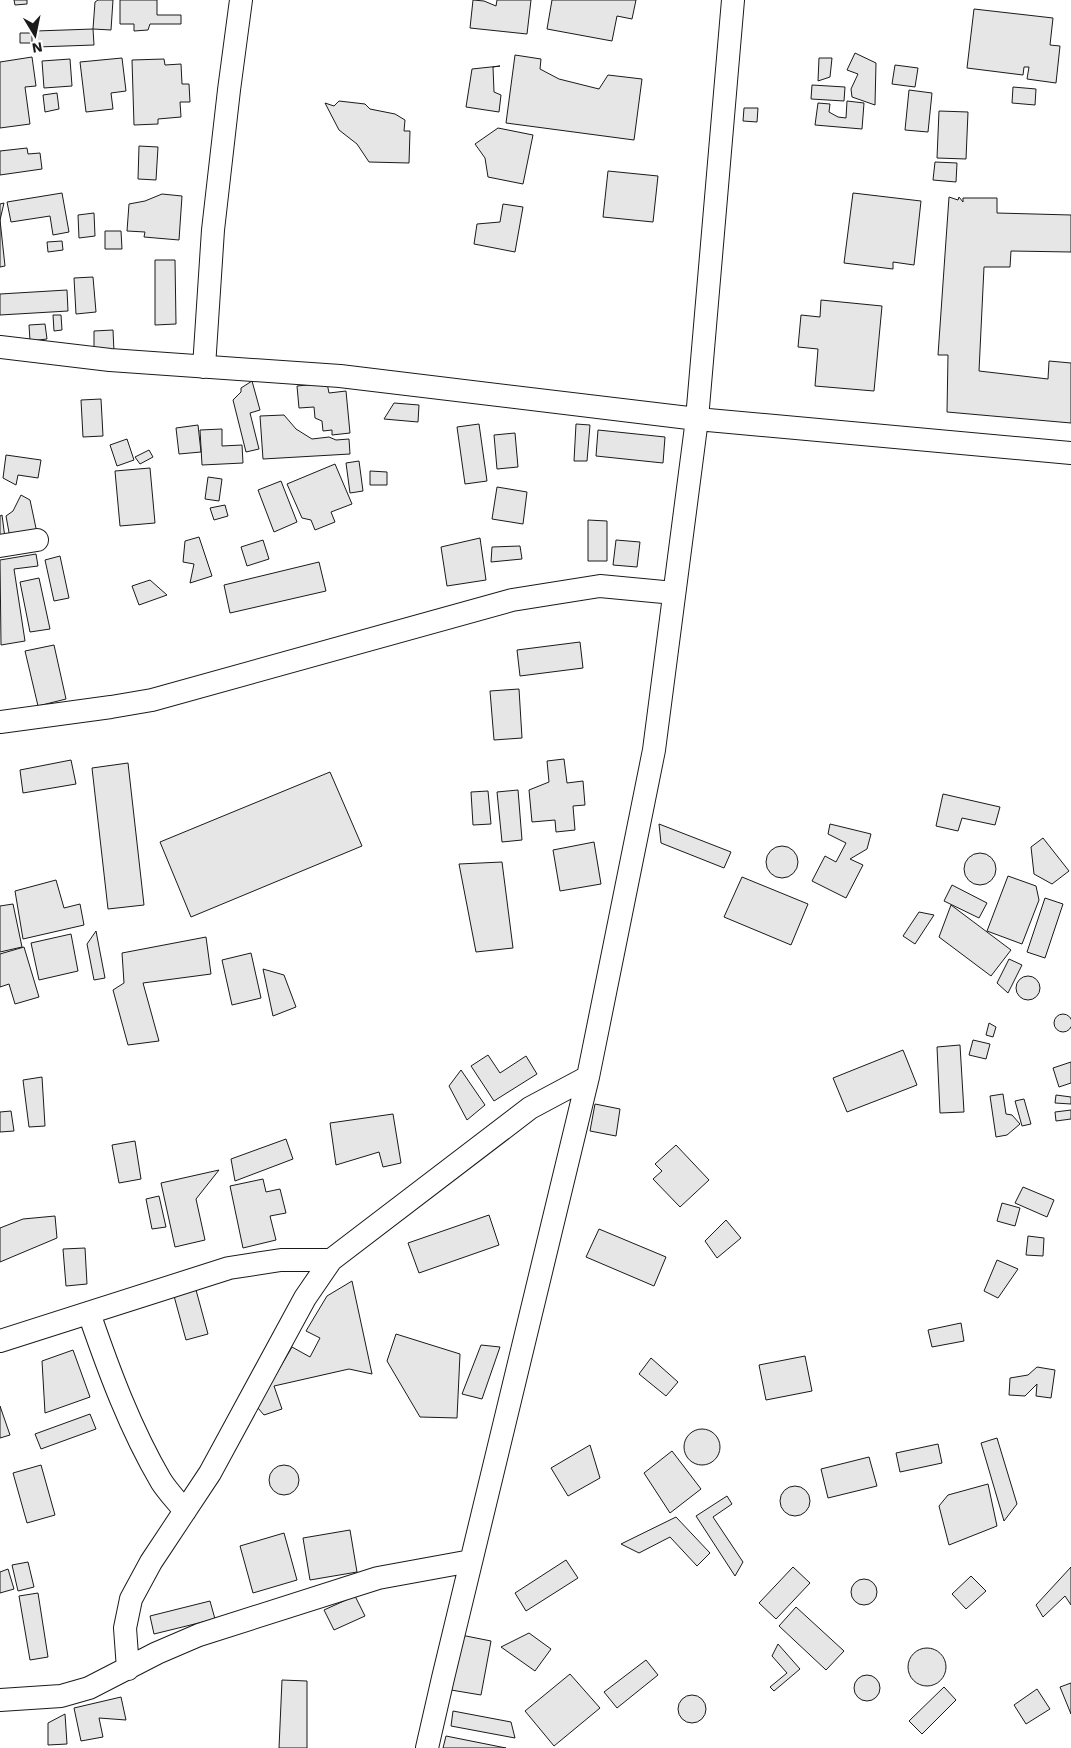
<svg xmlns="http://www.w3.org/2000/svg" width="1071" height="1748" viewBox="0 0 1071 1748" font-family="'Work Sans',sans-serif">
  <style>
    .building { fill: #e6e6e6; stroke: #1a1a1a }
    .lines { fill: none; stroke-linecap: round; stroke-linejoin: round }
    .street-casing { stroke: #1a1a1a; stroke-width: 24 }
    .street { stroke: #fff; stroke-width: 22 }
  </style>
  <rect width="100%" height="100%" fill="#fff"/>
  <path class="building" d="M14 0H27V4L15 5Z
    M98 0H113L111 30 93 29 95 2Z
    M120 0H157V15H181V24H150L148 30 134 31V24H120Z
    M473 0 484 1 496 6 497 0H531L527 34 470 28Z
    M552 0H636L632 19 617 16 612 41 547 29Z
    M974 9 1053 18 1050 45 1060 46 1056 83 1027 79 1029 67H1024L1023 75 967 68Z
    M93 29 94 45 37 47 36 31Z
    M20 33H32V43H20Z
    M855 53 876 63 875 105 852 97 851 89 858 74 847 70Z
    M515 55 541 59 540 69 559 79 599 89 608 75 642 79 634 140 506 123Z
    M32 57 36 86 25 87 30 124 0 128V62Z
    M122 58 126 91 111 93 113 109 86 112 80 62Z
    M819 58H832L830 77 818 81Z
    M70 59 72 86 44 88 42 61Z
    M164 59 165 65 181 64 182 84H189L190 102H180L181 117 158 119V124L134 125 132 60Z
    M895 65 918 68 915 87 892 84Z
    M500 66 493 67 494 92 501 95 499 112 466 107 472 69Z
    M812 85 845 87 844 101 811 99Z
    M1013 87 1036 89 1035 105 1012 103Z
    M909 90 932 93 928 132 905 130Z
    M57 93 59 109 45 112 43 95Z
    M339 101 365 104 370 109 395 114 405 120 404 131H410L409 163 369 162 357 144 339 130 325 103 334 106Z
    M847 101 864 103 862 129 815 125 818 103 830 104 829 112 838 117 846 118Z
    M744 108H758L757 122 743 121Z
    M939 111 968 112 966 159 937 158Z
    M498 128 533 135 523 184 488 177 485 158 475 144Z
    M139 146 158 147 156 180 138 179Z
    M27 148 28 154 40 153 42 169 0 175V151Z
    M935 162 957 163 956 182 933 180Z
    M608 171 658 176 653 222 603 217Z
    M62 193 69 232 53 235 50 216 11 222 7 202Z
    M853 193 921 201 914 265 893 262V269L844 263Z
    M162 194 182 196 179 240 144 237 145 232 127 231 129 204 145 201Z
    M949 197 958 200 959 197 963 202V198H997V213L1071 215V252L1011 251 1010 267H984L979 371 1048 379 1049 361 1071 363V423L947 412 948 355H938Z
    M4 203 0 220 5 266 0 267V204Z
    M503 204 523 207 515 252 474 244 477 224 500 222Z
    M94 213 95 236 79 238 78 215Z
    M105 231H121L122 249H105Z
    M62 241 63 250 48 252 47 242Z
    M155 260H175L176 324 155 325Z
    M93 277 96 312 76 314 74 278Z
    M67 290 68 311 0 315V294Z
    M821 300 882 306 874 391 815 386 818 349 798 347 801 315 820 317Z
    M53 315H61L62 330 54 331Z
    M45 324 47 339 30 341 29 325Z
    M113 330 114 352 94 353V331Z
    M252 381 260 410 250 413 259 449 246 452 233 400 241 392V388Z
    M327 383 329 393 346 391 350 433 332 435V430L323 431 322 421 315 418 314 407 299 408 297 386Z
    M101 399 103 436 83 437 81 400Z
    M394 403 419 405 418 422 384 419Z
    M284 415 296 429 312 439 329 437 336 440 349 439 350 454 263 459 260 416Z
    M479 424 487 481 465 484 457 427Z
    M576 424 590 425 587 461H574Z
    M198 425 201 452 179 454 176 428Z
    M222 429V446L242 445 243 463 202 465 200 430Z
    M598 430 665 437 663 463 596 456Z
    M515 433 518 467 497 469 494 435Z
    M127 439 134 460 117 466 110 445Z
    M149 450 153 457 140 464 135 457Z
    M6 455 41 460 38 478 18 475 16 485 3 478Z
    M359 461 363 491 350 493 346 463Z
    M335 464 352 504 331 512 335 522 315 530 311 520 302 518 287 484Z
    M150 468 155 523 120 526 115 471Z
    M370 471 387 472V485H370Z
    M208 477 222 479 219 501 205 499Z
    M281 481 297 522 274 532 258 490Z
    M497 487 527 492 523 524 492 519Z
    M21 495 30 500 37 533 10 538 6 516 13 511Z
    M225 505 228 516 214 520 210 508Z
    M2 515 5 538 0 539V516Z
    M588 520 607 521V561H588Z
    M199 537 212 576 190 583 194 564 183 562 185 541Z
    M480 538 486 580 447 586 441 547Z
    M263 540 269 559 247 566 241 547Z
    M616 540 640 542 637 567 613 565Z
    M520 546 522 559 491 562 492 547Z
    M36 554 38 566 14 569 25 641 1 645 0 560Z
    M60 556 69 598 54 601 45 560Z
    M319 562 326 591 230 613 224 585Z
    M39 578 50 629 30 632 20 582Z
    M150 580 167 595 139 605 132 586Z
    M580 642 583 668 520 676 517 650Z
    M54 645 66 699 38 706 25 651Z
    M519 689 522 738 494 740 490 691Z
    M564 759 567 783 583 781 585 805 573 806 575 830 556 832 555 820 532 822 529 790 549 782 547 761Z
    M71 760 76 784 23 793 20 770Z
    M128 763 144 905 108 909 92 768Z
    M330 772 362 846 191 917 160 842Z
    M518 790 522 840 502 842 497 792Z
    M488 791 491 824 473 825 471 792Z
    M943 794 1000 807 995 825 962 818 958 831 936 826Z
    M659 824 731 852 724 868 661 843Z
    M830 824 871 834 867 849 850 859 863 865 846 898 812 881 825 856 836 862 846 843 828 834Z
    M1043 838 1069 871 1052 884 1034 874 1031 847Z
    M594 842 601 884 560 891 553 850Z
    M766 862a16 16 0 1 1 32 0a16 16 0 1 1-32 0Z
    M964 869a16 16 0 1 1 32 0a16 16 0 1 1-32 0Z
    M502 862 513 948 476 952 459 864Z
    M1008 876 1036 886 1039 900 1022 944 987 931Z
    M742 877 808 904 791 945 724 917Z
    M56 880 64 908 80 904 84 925 23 939 15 891Z
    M952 885 987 903 979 918 944 901Z
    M1045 898 1063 904 1045 958 1027 952Z
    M13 904 22 947 0 952V906Z
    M951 905 1011 950 991 976 939 937Z
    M919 912 934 915 915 944 903 936Z
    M96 931 105 978 94 980 87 944Z
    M71 934 78 971 39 980 31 943Z
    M206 937 211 974 143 983 159 1041 128 1045 113 990 124 983 122 953Z
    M24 947 39 997 15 1004 9 984 0 987V954Z
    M251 953 261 998 232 1005 222 960Z
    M1009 959 1022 965 1008 993 997 983Z
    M263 969 284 975 296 1007 273 1016Z
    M1016 988a12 12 0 1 1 24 0a12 12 0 1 1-24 0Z
    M1054 1023a9 9 0 1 1 18 0a9 9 0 1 1-18 0Z
    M989 1023 996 1027 993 1037 986 1035Z
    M973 1040 990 1044 986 1059 969 1055Z
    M960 1045 964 1112 940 1113 937 1047Z
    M903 1050 917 1085 847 1112 833 1078Z
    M488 1055 500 1073 526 1056 537 1074 494 1101 471 1066Z
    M1071 1062V1083L1059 1087 1053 1068Z
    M461 1070 485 1105 467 1120 449 1086Z
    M42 1077 45 1126 29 1127 23 1080Z
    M1003 1094 1006 1114 1012 1115 1020 1124 1007 1135 996 1137 990 1096Z
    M1056 1095 1071 1097V1104L1055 1103Z
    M1024 1099 1031 1124 1022 1126 1015 1101Z
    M595 1104 620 1109 616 1136 590 1131Z
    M1071 1110V1119L1056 1121 1055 1112Z
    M11 1111 14 1131 0 1132V1112Z
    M393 1114 401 1163 383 1167 379 1152 336 1165 330 1123Z
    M286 1139 293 1159 235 1181 231 1159Z
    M135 1141 141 1179 119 1183 112 1145Z
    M676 1145 709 1180 680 1207 653 1179 662 1171 655 1164Z
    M219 1170 196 1199 205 1240 175 1247 161 1183Z
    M263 1179 266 1192 280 1189 286 1213 270 1216 276 1240 243 1248 230 1186Z
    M1023 1187 1054 1200 1047 1217 1015 1203Z
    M159 1196 166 1227 152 1229 146 1199Z
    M1002 1203 1020 1208 1015 1226 997 1221Z
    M489 1215 499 1245 419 1273 408 1243Z
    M55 1216 57 1238 0 1262V1228L23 1219Z
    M726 1220 741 1238 717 1258 705 1241Z
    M599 1229 666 1257 654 1286 586 1257Z
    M1028 1236 1044 1238 1043 1256 1026 1255Z
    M85 1248 87 1284 66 1286 63 1249Z
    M997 1260 1018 1269 998 1298 984 1291Z
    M352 1281 372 1374 349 1369 274 1386 282 1409 264 1415 257 1407 292 1347 310 1357 320 1338 306 1331 327 1296Z
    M196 1290 208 1334 186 1340 174 1296Z
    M961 1323 964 1341 932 1347 928 1330Z
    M396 1334 460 1354 457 1418 420 1417 387 1361Z
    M481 1345 500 1347 482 1399 462 1394Z
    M73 1350 90 1397 45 1413 42 1361Z
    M805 1356 812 1391 766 1400 759 1365Z
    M651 1358 678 1382 666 1396 639 1374Z
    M1037 1367 1055 1370 1051 1398 1036 1396 1037 1384 1025 1396 1009 1395 1010 1378 1028 1375Z
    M0 1406 10 1435 0 1438Z
    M90 1414 96 1429 41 1449 35 1434Z
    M684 1447a18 18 0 1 1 36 0a18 18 0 1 1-36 0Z
    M997 1438 1017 1504 1004 1521 981 1443Z
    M938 1444 942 1463 900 1472 896 1453Z
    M590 1445 600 1478 568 1496 551 1468Z
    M672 1451 701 1489 670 1513 644 1473Z
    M869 1457 877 1486 828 1498 821 1469Z
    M41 1465 55 1515 27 1523 13 1473Z
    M269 1480a15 15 0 1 1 30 0a15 15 0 1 1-30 0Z
    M988 1484 997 1526 949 1545 939 1506 948 1495Z
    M780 1501a15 15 0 1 1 30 0a15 15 0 1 1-30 0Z
    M727 1496 732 1504 713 1517 743 1562 735 1576 696 1516Z
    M676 1517 710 1553 697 1566 670 1537 639 1553 621 1544Z
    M350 1530 357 1572 310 1580 303 1538Z
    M284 1533 297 1580 253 1593 240 1546Z
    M566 1560 578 1578 526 1611 515 1593Z
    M28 1562 34 1587 18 1591 12 1565Z
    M793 1567 810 1583 776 1619 759 1603Z
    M1071 1567V1605L1065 1596 1043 1617 1036 1605Z
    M8 1569 14 1589 0 1593V1572Z
    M971 1576 986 1591 966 1609 952 1594Z
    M851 1592a13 13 0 1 1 26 0a13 13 0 1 1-26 0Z
    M38 1593 48 1657 30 1660 19 1596Z
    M355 1596 365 1616 334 1630 324 1610Z
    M210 1601 215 1619 154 1634 150 1616Z
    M796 1607 844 1651 826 1670 779 1626Z
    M529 1633 551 1649 535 1671 501 1647Z
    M461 1635 491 1641 481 1695 451 1690Z
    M778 1644 800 1669 774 1691 770 1687 787 1673 772 1656Z
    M908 1667a19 19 0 1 1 38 0a19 19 0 1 1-38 0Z
    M646 1660 658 1675 617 1708 604 1692Z
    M570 1674 600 1708 554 1746 525 1711Z
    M854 1688a13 13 0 1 1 26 0a13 13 0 1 1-26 0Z
    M282 1680 307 1681V1748H279Z
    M1071 1683V1714L1060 1687Z
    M944 1687 956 1700 922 1734 909 1721Z
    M1037 1689 1050 1709 1026 1724 1014 1705Z
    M678 1709a14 14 0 1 1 28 0a14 14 0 1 1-28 0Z
    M121 1697 126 1720 99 1718 103 1737 81 1741 74 1708Z
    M453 1711 511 1722 515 1738 451 1726Z
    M65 1714 67 1744 48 1745V1723Z
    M446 1736 506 1748H443Z"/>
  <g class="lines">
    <g class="street-casing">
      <path id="street" d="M0 347 110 360 340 376 697 419 1071 453
        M204 367 213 230 229 90 241 0
        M0 546 37 540
        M0 722 111 707 152 700 512 600 600 586 674 593
        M89 1313C109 1371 130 1428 161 1481 168 1492 177 1501 185 1511
        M0 1341 229 1268 281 1260H331
        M128 1669 125 1628 131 1599 151 1562 210 1473 305 1298 331 1260 530 1108 588 1077
        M0 1700 61 1696 89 1688 157 1653 199 1635 378 1578 471 1561
        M427 1748 443 1678 588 1077 654 750 697 419 733 0"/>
    </g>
    <use href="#street" class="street"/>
  </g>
  <g transform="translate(35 35) rotate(170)" stroke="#ffffff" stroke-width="4" paint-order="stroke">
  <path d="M0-4L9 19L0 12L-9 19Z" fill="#1a1a1a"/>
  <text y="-8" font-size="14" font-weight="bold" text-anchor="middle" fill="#1a1a1a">N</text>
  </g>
</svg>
